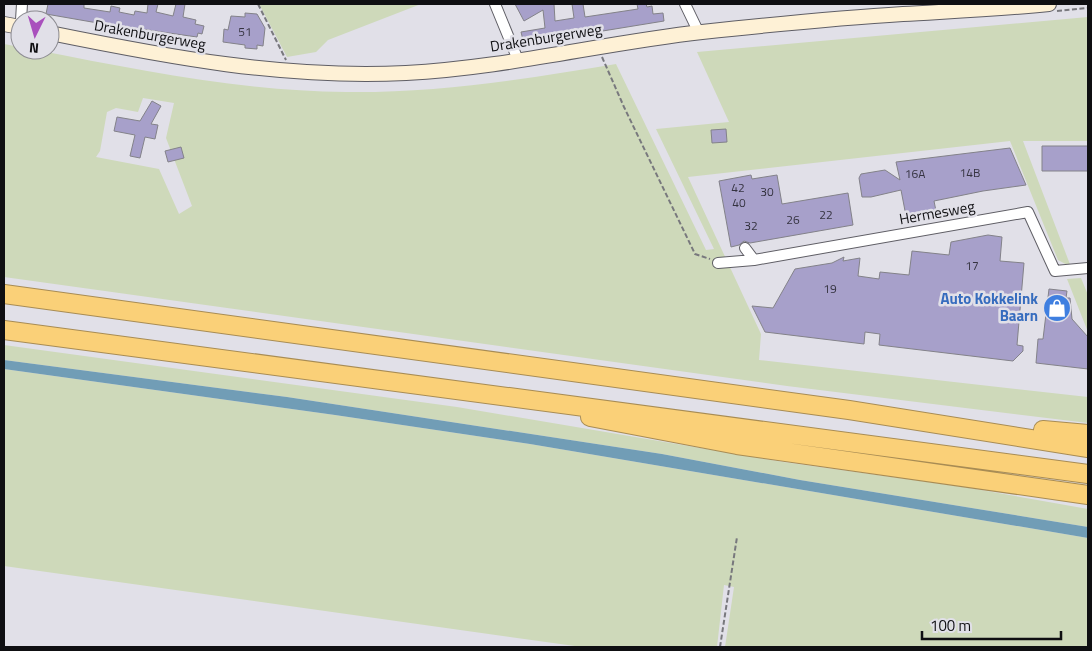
<svg xmlns="http://www.w3.org/2000/svg" width="1092" height="651" viewBox="0 0 1092 651" font-family="'Titillium Web',sans-serif">
  <style>
    .green { fill: #ced9ba; fill-rule: evenodd }
    .water { fill: #719db6 }
    .building { fill: #a7a0ca; stroke: #838289 }
    .lines { fill: none; stroke-linecap: round; stroke-linejoin: round }
    .minor-casing { stroke: #5f5e65; stroke-width: 12 }
    .secondary-casing { stroke: #5f5e65; stroke-width: 16 }
    .motorway-casing { stroke: #a88c54; stroke-width: 20 }
    .path { stroke: #78787d; stroke-width: 2; stroke-dasharray: 5 2.5; stroke-linecap: butt }
    .minor { stroke: #fff; stroke-width: 10 }
    .secondary { stroke: #fef1d6; stroke-width: 14 }
    .motorway { stroke: #fad078; stroke-width: 18 }
    .labels { text-anchor: middle; stroke-width: 5; stroke-linejoin: round; paint-order: stroke }
    .number-label { font-size: 12px; fill: #353340 }
    .street-label { font-size: 15px; fill: #0f0f12; stroke: #e1e0e8 }
    .shop-label { font-size: 15px; font-weight: bold; fill: #366cbe; stroke: #e1e0e8; text-anchor: end }
  </style>
  <rect width="100%" height="100%" fill="#e1e0e8"/>
  <path class="green" d="M259 4H421L328 40 316 52 287 57Z
    M1088 17V141H1023L1071 267 1058 260 1010 141 688 177 761 334 759 360 1088 397V423L787 386 4 277V44L20 47V50H36C139 70 241 91 346 92 438 93 526 79 616 64L706 250 714 249 656 129 729 122 697 52ZM143 98 174 103 166 138 192 206 179 214 159 169 96 157 100 151 107 112 116 108 138 112Z
    M1081 278 1088 295V332L1067 279Z
    M4 345 457 407 783 462 964 487 1088 509V527L800 480 662 454 287 397 4 360Z
    M4 369 335 415 530 444 1088 538V647H725L734 587 724 585 717 647H582L4 566Z"/>
  <path class="water" d="M4 360 287 397 662 454 800 480 1088 527V538L530 444 335 415 4 369Z"/>
  <path class="building" d="M48 4H84V8L110 12 111 6 120 8 119 12 134 15 135 11 147 13 148 4H158L156 12 173 16 176 4H185L183 17 196 20 195 24 204 26 202 34 198 33 197 37 92 22 46 14Z
    M515 4H554L555 21 574 18 572 4H583L585 17 638 9 637 4H646L647 7 652 6 653 14 663 13 664 21 529 43 528 39 523 40 521 32 545 28 543 10 524 21Z
    M245 13 257 14 265 28 263 46 257 45V49L245 48V45L223 42 224 29 228 30 231 16 245 17Z
    M152 101 161 106 151 124 158 125 155 139 145 137 140 158 130 156 135 135 114 131 117 117 140 121Z
    M726 129 727 142 712 143 711 130Z
    M1042 146H1088V171H1042Z
    M181 147 184 158 168 162 165 151Z
    M1010 148 1026 185 983 191 934 201 936 211 906 216 901 190 871 197H862L859 178 861 174 885 170 900 180 896 162Z
    M751 175 752 179 777 175 782 204 848 193 853 225 750 243 744 241 739 245 731 247 719 181Z
    M988 235 1002 237 1000 261 1024 263 1017 345 1023 346V351L1013 361 879 345 880 334 865 332 864 344 765 332 752 306 773 308 795 269 832 263 844 257 843 261 860 258 858 276 879 279 880 272 909 275 912 251 949 255 951 242Z
    M1049 289 1067 291 1066 298H1070L1072 319 1088 337V369L1036 363 1038 339H1043Z"/>
  <g class="lines">
    <g class="minor-casing">
      <path id="minor" d="M495 4 518 60
        M685 4 699 33
        M21 20 22 4
        M745 248 754 260
        M718 263 754 260 1028 212 1055 271 1088 268"/>
    </g>
    <g class="secondary-casing">
      <path id="secondary" d="M4 24 20 27
        M50 33C168 57 284 79 406 73 505 68 603 43 702 32 768 25 836 18 903 14 952 11 1001 9 1049 4"/>
    </g>
    <g class="motorway-casing">
      <path id="motorway" d="M4 294 849 410 1088 448
        M4 330 1088 474
        M590 417 737 445 1088 495
        M1043 430 1088 434"/>
    </g>
    <path class="path" d="M258 4 286 60
      M1057 11 1088 8
      M602 57 624 107 695 254 710 259
      M720 647 737 537"/>
    <use href="#minor" class="minor"/>
    <use href="#secondary" class="secondary"/>
    <use href="#motorway" class="motorway"/>
  </g>
  <defs>
    <g id="shop-disc" transform="scale(1.4375)"><circle r="9.5" fill="#3f7fe0" stroke="#e1e0e8"/><path d="M-5-2.5h2.3a2.7 3.5 0 0 1 5.4 0H5L5.5 6h-11ZM-1.5-2.5h3a1.5 2.3 0 0 0-3 0Z" fill="#fff"/></g>
  </defs>
  <g fill-rule="evenodd">
    <use href="#shop-disc" x="1057" y="308"/>
  </g>
  <g class="labels">
    <g class="number-label">
      <text x="245" y="36">51</text>
      <text x="970" y="177">14B</text>
      <text x="915" y="178">16A</text>
      <text x="738" y="192">42</text>
      <text x="767" y="196">30</text>
      <text x="739" y="207">40</text>
      <text x="826" y="219">22</text>
      <text x="793" y="224">26</text>
      <text x="751" y="230">32</text>
      <text x="972" y="270">17</text>
      <text x="830" y="293">19</text>
    </g>
    <g class="street-label">
      <text transform="translate(150 35) rotate(10)" y="5">Drakenburgerweg</text>
      <text transform="translate(546 38) rotate(-9)" y="5">Drakenburgerweg</text>
      <text transform="translate(937 213) rotate(-10)" y="5">Hermesweg</text>
    </g>
    <g class="shop-label">
      <text x="1038" y="304">Auto Kokkelink<tspan x="1038" dy="17">Baarn</tspan></text>
    </g>
  </g>
  <rect width="1092" height="651" fill="none" stroke="#0f0f12" stroke-width="10"/>
  <g transform="translate(35 35) rotate(185)"><circle r="24" fill="#e1e0e8" stroke="#8d8c92"/>
  <path d="M0-4L9 19L0 12L-9 19Z" fill="#a950bd"/>
  <text y="-8" font-size="14" font-weight="bold" text-anchor="middle" fill="#0f0f12">N</text>
  </g>
  <path d="M922 631v8h139v-8" fill="none" stroke="#0f0f12" stroke-width="2.5"/>
  <text x="930" y="631" font-size="15" fill="#0f0f12" stroke="#e1e0e8" stroke-width="4" paint-order="stroke">100 m</text>
</svg>
